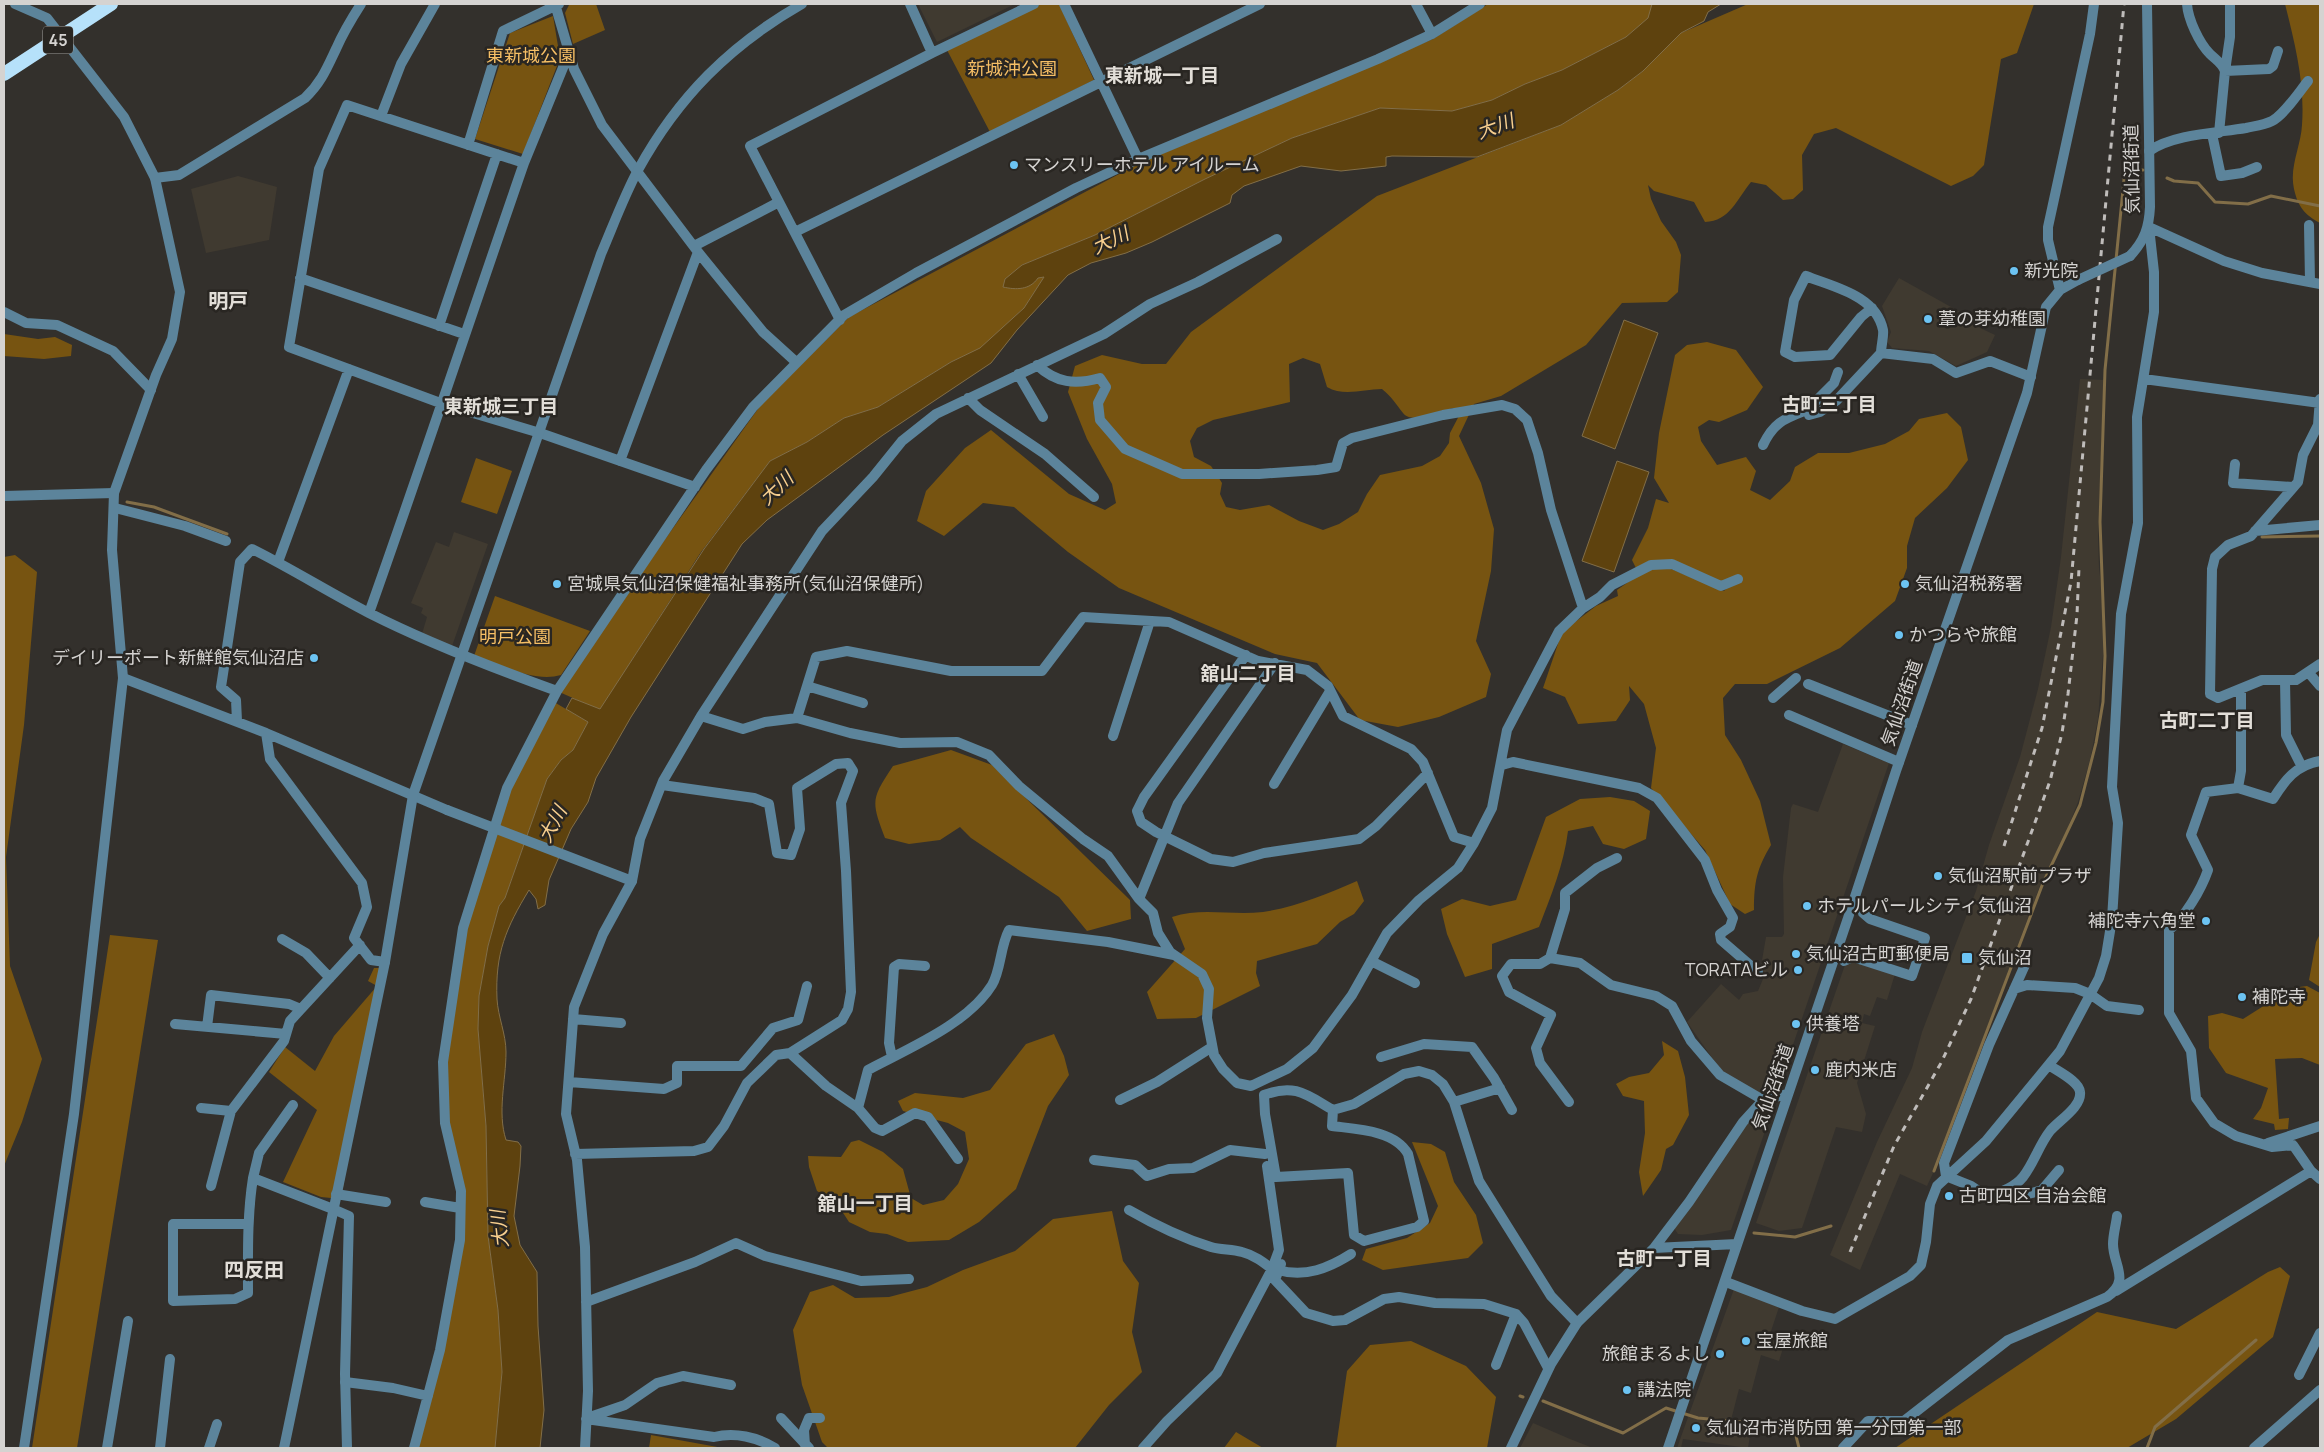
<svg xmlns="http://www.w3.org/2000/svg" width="2324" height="1452" viewBox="0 0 2324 1452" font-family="Manrope,'Noto Sans JP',sans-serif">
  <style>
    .built { fill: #403a30 }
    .green { fill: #775411; fill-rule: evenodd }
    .water { fill: #5e420e; stroke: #826e48 }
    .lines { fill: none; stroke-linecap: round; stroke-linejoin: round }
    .stream { stroke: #826e48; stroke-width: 3 }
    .pedestrian { stroke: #5c849b; stroke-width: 10 }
    .minor { stroke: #5c849b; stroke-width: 10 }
    .tertiary { stroke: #5c849b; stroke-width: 10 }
    .trunk { stroke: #b6e1fa; stroke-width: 14 }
    .rail { stroke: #bfbcba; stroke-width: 3; stroke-dasharray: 6 6; stroke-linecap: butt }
    .minor-bridge { stroke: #5c849b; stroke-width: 10 }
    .tertiary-bridge { stroke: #5c849b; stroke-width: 10 }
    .poi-dot { fill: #6cc3f2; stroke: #292622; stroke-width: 2 }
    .labels { text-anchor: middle; stroke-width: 5; stroke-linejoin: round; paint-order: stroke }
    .shield { fill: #292622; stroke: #a19f9c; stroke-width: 1 }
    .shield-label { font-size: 16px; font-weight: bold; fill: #d5d3d1 }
    .park-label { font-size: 18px; fill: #f6bf65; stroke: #292622 }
    .poi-label { font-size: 18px; fill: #d5d3d1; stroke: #292622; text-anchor: start }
    .street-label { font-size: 18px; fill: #d5d3d1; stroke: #292622 }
    .neighbourhood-label { font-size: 19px; font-weight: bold; fill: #e2ded8; stroke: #292622 }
    .water-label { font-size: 19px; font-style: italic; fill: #f8cf8e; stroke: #292622 }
    .quarter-label { font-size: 20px; font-weight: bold; fill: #e2ded8; stroke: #292622 }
  </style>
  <rect width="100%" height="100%" fill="#33302c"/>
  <path class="built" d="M918 4H1015L937 42Z
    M238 176 277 187 269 240 206 253 191 189Z
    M1899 278 1960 312 1978 327 1995 335 1987 352 1956 366 1929 351 1892 348 1887 342 1891 332 1882 306Z
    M2080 379 2104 380 2098 537 2099 568 2104 609V643L2098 719 2090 760 2078 802 2065 835 2041 883 1934 1171 1927 1186 1900 1174 1860 1270 1830 1255 1877 1142 1912 1068 1922 1032 1976 891 1989 845 2020 757 2038 689 2051 627 2061 557Z
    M454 532 488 544 452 646 422 634 427 617 421 613 423 608 411 603 436 542 449 547Z
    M1843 744 1889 763 1781 1080 1759 1095 1722 1072 1687 1022 1721 984 1739 1000 1743 994 1758 991 1763 979 1760 972 1766 937H1782L1784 934 1783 877 1791 808 1793 804 1818 812Z
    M1856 960 1895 974 1887 1000 1877 997 1870 1016 1864 1014 1862 1023 1875 1026 1857 1083 1866 1114 1862 1132 1836 1127 1802 1228 1779 1231 1756 1223 1846 962Z
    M1775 1102 1731 1230 1702 1235 1678 1234 1674 1228 1745 1124Z
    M1734 1289 1779 1307 1768 1340 1784 1345 1779 1361 1761 1355 1751 1393 1739 1389 1731 1420 1752 1423 1748 1448 1683 1439 1681 1448H1677Z
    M1533 1423 1570 1439 1593 1448H1520Z"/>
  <path class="green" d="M573 4H596L605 30 573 44 565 13 569 5Z
    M1041 4H1059L1094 80 990 132 947 50Z
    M1488 4H1652L1649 18 1626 37 1562 70 1525 84 1492 100 1452 111 1380 108 1292 138 1205 179 1095 235 1022 265 1038 278 1045 276 1024 308 980 349 951 362 878 407 844 418 807 442 770 461 701 552 600 710 557 691 760 406 849 317 1140 163 1433 39Z
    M1748 4H2034L2017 53 2001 59 1984 165 1973 176 1951 186 1836 128 1814 134 1802 155 1803 190 1793 199 1783 200 1766 185 1751 182C1737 199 1730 221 1705 222L1694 202 1654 191 1648 185 1651 199 1661 221 1676 242 1681 255 1678 292 1667 302 1622 303 1586 345 1501 396 1474 404 1459 436 1481 483 1494 529 1491 571 1476 641 1491 674 1486 697 1439 717 1398 727 1360 720 1317 663 1275 654 1119 588 1068 552 1014 507 983 503 944 536 917 521 926 491 965 448 991 430 1069 494 1105 510 1116 503 1112 484 1087 439 1068 392 1075 366 1102 355 1142 364H1166L1191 332 1377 196 1561 125 1618 90 1643 71 1681 33ZM1303 358 1320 364 1327 387C1344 397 1364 389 1382 389 1393 398 1395 403 1403 413 1412 425 1441 411 1453 408L1461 412 1450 433 1449 443 1440 456 1422 466 1380 475 1367 494 1358 512 1339 524 1323 530 1299 521 1269 505 1240 510 1226 507 1220 494 1222 483 1211 466 1194 457 1190 441 1197 428 1213 420 1290 402 1289 364Z
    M2285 4H2320V223C2305 215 2298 207 2294 189 2289 167 2301 146 2302 125 2305 83 2295 44 2285 4Z
    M553 16 560 58 523 154 475 139 510 33Z
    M4 334 38 339 55 337 72 345 71 356 44 359 4 356Z
    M1707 342 1736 350 1763 387 1747 410 1719 422 1709 420 1698 427 1701 441 1717 465 1746 457 1756 471 1750 490 1770 500 1790 481 1795 467 1818 453H1849L1885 444 1909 431 1919 419 1947 413 1961 427 1968 460 1947 488 1915 518 1907 546V568L1895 601 1840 648 1767 684H1735L1723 698 1725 735 1741 760 1760 801 1771 845C1757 868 1754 882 1754 910L1745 914 1730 904 1705 850 1651 788 1656 748 1644 704 1629 686 1630 700 1616 721 1578 724 1565 697 1543 688 1562 632 1596 606 1618 596 1617 590 1641 573 1664 566 1724 591 1730 584C1701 592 1683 550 1638 572L1632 560 1648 528 1656 499 1669 503 1654 478 1659 433 1675 355 1687 345Z
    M476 458 512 471 497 514 461 502Z
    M15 555 37 572 24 725 6 857 10 966 42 1059 22 1122 4 1166V557Z
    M495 596 590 631 561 675C534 683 499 664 474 656Z
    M554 702 588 722 573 750 561 760 547 779 505 898 499 906 488 946 479 996 478 1029 486 1126 488 1236 498 1310 502 1372 495 1448H415L460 1240 461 1191 445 1118 443 1062 463 928 507 788Z
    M951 750 992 765 1130 900 1131 919 1087 931 1059 897 971 838 960 827 940 840 909 844 885 838C871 801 871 799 893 766Z
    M1610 797 1634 801 1650 811 1646 839 1624 849 1603 844 1593 826 1568 831C1564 864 1551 896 1539 927L1492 944V969L1465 977 1447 934 1441 909 1462 899 1490 906 1516 900 1546 817 1580 799Z
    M1357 881 1364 901 1354 914 1340 922 1317 944 1257 961 1256 973 1260 986 1196 1018 1157 1019 1147 992 1185 949 1172 917C1202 907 1232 916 1263 912 1296 907 1327 894 1357 881Z
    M2320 934V987L2309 980 2316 942Z
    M110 935 158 940 77 1448H32Z
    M374 968H381L341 1199 321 1197 283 1182 317 1110 269 1072 285 1047 315 1071 334 1036 377 986 368 981Z
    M2307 986 2320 993V1065L2302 1058 2275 1059 2279 1119 2289 1118 2288 1129 2275 1130 2274 1124 2253 1119 2261 1108 2268 1088 2226 1073 2209 1048 2208 1016 2222 1013 2243 1019 2292 988Z
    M1054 1034 1064 1056 1069 1075 1048 1106 1016 1189 979 1222 949 1240 908 1242 887 1234 870 1232 849 1222 836 1202 817 1191 809 1167 808 1156 841 1157 851 1142 859 1140 883 1152 903 1169 911 1198 923 1205 944 1200 958 1184 969 1159 965 1132 948 1123 903 1111 898 1101 915 1093 963 1098 990 1090 1026 1044Z
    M1662 1041 1678 1051 1685 1077 1689 1115 1673 1145 1666 1149 1661 1170 1643 1196 1639 1172 1645 1133 1644 1101 1623 1096 1616 1084 1629 1077 1649 1073 1664 1055Z
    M1412 1142 1431 1144 1445 1152 1454 1182 1476 1215 1483 1243 1468 1258 1383 1270 1362 1260 1366 1249 1407 1238 1430 1223 1438 1206Z
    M1112 1211 1123 1261 1139 1283 1132 1332 1142 1372 1109 1405 1075 1448H828L822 1442 802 1385 793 1330 810 1292 833 1285 855 1298 889 1297 927 1287 963 1270 1015 1251 1053 1219Z
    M2280 1267 2290 1276 2273 1337 2176 1419 2127 1448H1895L2097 1312 2176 1329 2268 1272Z
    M1411 1341 1466 1366 1496 1397 1487 1448H1336L1347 1371 1370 1345Z
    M1236 1432 1263 1448H1264H1224Z
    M651 1435 723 1448H649Z"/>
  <path class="water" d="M1652 4H1721L1708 12 1704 21 1681 33 1643 71 1618 90 1561 125 1477 157 1392 156 1386 157V166L1341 171 1301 166 1244 186 1232 195 1230 203 1152 242 1126 253 1091 263 1068 275 1017 330 991 363 883 435 767 520 742 544 631 717 596 778 588 802 571 829 549 880 545 905 538 909 536 899 529 890C506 928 495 953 497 999 498 1017 506 1034 506 1052 506 1081 497 1112 506 1140L518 1142 521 1146 520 1166 514 1216 520 1245 537 1272 538 1326 544 1410 540 1448H495L502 1372 498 1310 488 1236 486 1126 478 1029 479 996 488 946 499 906 505 898 547 779 561 760 573 750 588 722 566 709 572 698 600 709 704 549 770 461 807 442 844 418 878 407 951 362 980 348 1024 308 1044 277 1038 278C1030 290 1016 290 1003 287L1005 279 1022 265 1095 235 1205 179 1292 138 1380 108 1452 111 1492 100 1525 84 1562 70 1626 37 1648 18Z
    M1624 320 1658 333 1615 449 1582 436Z
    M1617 461 1649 472 1614 572 1582 561Z"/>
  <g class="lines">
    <path class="stream" d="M2167 178 2174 181 2198 183 2215 202 2248 204 2271 196 2320 206
      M127 502 154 507 227 534
      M2262 537 2320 536
      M1934 1171 2043 883 2080 805 2096 743 2103 702 2105 656 2100 522 2105 370 2125 170H2143
      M1754 1233 1795 1237 1831 1226
      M1520 1396 1523 1397
      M1543 1401 1623 1433 1666 1408 1698 1418 1773 1425 1795 1432 1799 1448
      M2147 1448 2155 1427 2256 1340"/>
    <path class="pedestrian" d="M1844 961 1853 957 1912 976 1925 938 1870 919 1863 913"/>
    <path class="minor" d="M555 4 574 69 602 125 698 252 763 332 796 362
      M910 4 932 53
      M1064 4 1138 159
      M1416 4 1432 34
      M2187 4C2188 19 2199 43 2210 54 2216 60 2222 63 2225 71L2219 133
      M2230 4V37L2225 71 2269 69 2273 66 2278 51
      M381 116 401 64 435 4
      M2212 134 2221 176 2242 173 2257 167
      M468 145 503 31 559 4
      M2149 151C2174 134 2216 133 2246 128 2255 126 2264 125 2272 121 2284 115 2299 92 2308 81
      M524 163 569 53
      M155 178 179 175 305 98C321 83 327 68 336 49 343 33 352 18 361 4
      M2309 225 2310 282
      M2149 227 2224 261 2262 273 2320 284
      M795 232 1260 4
      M694 246 779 202
      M300 278 464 334
      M1872 308 1861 317 1830 355 1795 357 1785 352 1794 300 1806 276C1833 287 1876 295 1883 330 1884 336 1881 346 1881 353L1933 359 1956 373 1990 361 2031 377
      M4 312 26 323 57 325 113 351 151 390
      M840 320 750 146 932 53 1034 4
      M439 326 497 154
      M1838 372 1834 383 1807 410 1809 415 1820 412 1836 401 1881 353
      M1018 374 1043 417
      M2144 379 2320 403
      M968 398 980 410 1045 454 1094 497
      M2320 399 2318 425 2303 455 2298 482 2251 536 2228 545 2215 557 2212 569 2210 694 2218 698 2262 680H2296L2320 664
      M1763 445C1774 422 1784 419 1807 410
      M620 461 698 252
      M2235 464 2233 483 2293 487
      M4 496 114 493
      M115 508 185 526 226 541
      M2255 531 2320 525
      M278 562 349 369
      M1583 608 1600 597 1612 585 1651 565 1672 564 1721 586 1738 579
      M369 613C422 464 472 313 524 163L347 105 319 169 289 347 443 404 540 433 695 487
      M1246 655 1144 797 1137 811 1141 822 1156 832 1211 859 1233 862 1264 853 1359 839 1376 826 1428 773
      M1275 663 1178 803 1139 899 1153 913 1158 933 1170 952 1202 974 1209 989 1207 1018 1214 1055 1223 1069 1237 1083 1251 1086 1287 1069 1313 1048 1352 995 1387 933 1419 900 1458 868 1474 843
      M2308 672 2320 686
      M123 678 266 733 447 810
      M2285 680 2286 735 2302 767
      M1808 684 1912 725
      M807 686 863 703
      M2241 691V771L2238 788 2206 792 2191 835 2208 870C2201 890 2185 917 2169 930V1013L2191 1051 2196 1098 2214 1123 2236 1136 2272 1147 2293 1145 2311 1171 2320 1179
      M1773 698 1796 678
      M1789 715 1899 762
      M701 716 822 531 873 477 902 441 936 414 1104 334 1150 304 1198 282 1277 239
      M797 718 850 733 900 743 957 742 989 755 1019 786 1083 839 1108 856 1139 899
      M237 721 236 700 221 687 240 562 252 549C292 569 330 593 369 613 430 644 493 668 557 691
      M266 733 270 759 362 883 367 907 354 938 371 960 385 962
      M1113 736 1150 621
      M1502 765 1513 762 1639 788 1657 798 1705 860 1717 890 1733 918 1730 927 1720 934 1721 940 1758 972
      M1274 784 1330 691
      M662 785 754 798 769 804 777 853 791 855 800 829 797 788 836 764 848 763 853 771 841 803 846 871 851 992 848 1009 842 1020 790 1053
      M2238 788 2273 799C2285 780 2296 765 2320 761
      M1617 858 1597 868 1565 893V909L1550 958 1580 963 1611 985 1656 996 1672 1006 1691 1041 1720 1075 1763 1100
      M282 939 306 953 330 978
      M1550 958 1540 964H1511L1502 976 1509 992 1551 1015 1536 1048 1540 1063 1569 1102
      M1371 961 1415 983
      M2025 965 1989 1045 1944 1163 1946 1176 1971 1186 1986 1196C2000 1193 2014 1188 2023 1177 2034 1163 2039 1145 2050 1131 2058 1121 2082 1107 2080 1092 2079 1081 2057 1071 2049 1065
      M2014 989 2027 985 2075 988 2090 994 2107 1006 2139 1010
      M573 1019 621 1023
      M175 1024 286 1034
      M207 1027 211 995 289 1004 301 1009
      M892 1057 889 1043 894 967 899 964 925 966
      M1381 1057 1424 1044 1472 1047 1494 1078 1512 1110
      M569 1082 664 1089 677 1083V1066H741L773 1028 798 1020 807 986
      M1120 1100 1157 1082 1212 1047
      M1454 1102 1500 1088
      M201 1108 231 1111 284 1041 290 1021 360 945
      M1333 1110 1332 1126C1355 1129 1395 1130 1408 1154L1424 1221 1417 1227 1364 1241 1354 1235 1348 1173 1276 1177 1265 1114 1264 1095C1295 1083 1307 1095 1333 1110L1354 1104 1404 1074 1419 1071 1432 1075 1443 1084 1454 1102 1479 1181 1551 1296 1577 1323
      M2268 1143 2320 1126
      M575 1154 694 1151 708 1147 724 1126 747 1083 776 1055 790 1053 826 1086 858 1108
      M958 1159 928 1117 915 1113 882 1131 875 1128 858 1108 868 1070C907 1049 968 1024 992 985 1001 970 1000 947 1009 930L1108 942 1174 955
      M1094 1160 1135 1165 1147 1176 1169 1169 1193 1168 1230 1150 1265 1154
      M253 1178 259 1153 293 1105
      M211 1186 231 1111
      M336 1194 386 1202
      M1995 1197 2025 1195 2042 1190 2059 1170
      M425 1202 460 1208
      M1129 1210C1155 1225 1182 1238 1211 1247 1221 1250 1232 1249 1242 1252 1254 1255 1263 1262 1272 1269
      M248 1224H173V1301L235 1299 248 1293C248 1254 247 1216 253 1178L333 1209
      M1281 1264 1275 1280 1306 1313 1333 1321 1345 1320 1384 1299 1399 1297 1435 1303 1484 1304 1516 1314 1524 1323 1548 1368
      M1278 1270C1305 1278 1329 1268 1351 1254
      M1726 1282 1802 1311 1835 1319 1910 1276 1921 1265 1926 1242 1930 1204 1937 1186 1986 1141 2060 1051 2099 978 2106 956 2112 919 2118 823 2112 787 2121 614 2138 523 2137 417 2154 312V272L2149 227
      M2116 1291 2311 1171
      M586 1302 695 1262 736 1243 765 1256 861 1281 909 1279
      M1496 1365 1516 1314
      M2299 1375 2320 1333
      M345 1382 393 1388 428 1396
      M587 1418 625 1405 657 1383 683 1376 731 1385
      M781 1418 809 1448
      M586 1419 714 1437C735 1432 757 1437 775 1448
      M805 1445 804 1430 809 1418H820
      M107 1448 128 1321
      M160 1448 170 1359
      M209 1448 217 1424
      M414 1448 440 1350 460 1240 461 1191 445 1123 443 1062 463 928 507 788 557 691 706 470 753 407 844 315 916 273 1076 188 1138 159 1378 59 1432 34 1480 4
      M585 1448 588 1391 585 1247 577 1160 566 1114 574 1007 603 934 632 881 640 839 663 781 701 716 743 729 765 722 797 718 816 657 847 651 951 671H1042L1083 617 1169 622 1258 661 1307 670 1328 686 1343 716 1411 749 1423 762 1454 837 1474 843 1492 808 1507 730 1559 631 1583 608 1551 510 1538 453 1527 420 1515 409 1502 405 1443 415 1352 438 1343 443 1336 467 1317 470 1259 474H1182L1125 449 1100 420 1098 403 1106 387 1100 378C1075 385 1056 383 1037 365
      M1143 1448 1167 1421 1217 1373 1272 1269 1279 1250 1267 1166
      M1843 1448 1868 1421H1904L2008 1340 2107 1297C2131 1280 2113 1265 2113 1244 2113 1235 2116 1225 2117 1216
      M2254 1448 2320 1390"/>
    <path class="tertiary" d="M15 4 47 18 124 117 155 178 180 292 172 339 156 375 114 493 112 550 123 678 74 1114 24 1448
      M2130 256C2145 240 2149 227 2150 207L2147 4
      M2060 290 2048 240V227L2090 34 2094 4
      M333 1209 349 1216 345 1374 347 1448
      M1654 1248 1689 1202 1743 1122 1763 1100 1787 1094
      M284 1448 385 962 413 795 601 254C613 226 624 196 638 170 678 97 730 45 802 4
      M1511 1448 1551 1364 1577 1323 1654 1248 1737 1244
      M1668 1448 1848 918 1896 771 2027 393 2046 307 2060 290 2078 280"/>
    <path class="trunk" d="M4 74 111 4"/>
    <path class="rail" d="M2004 846 2042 728 2071 582 2124 4
      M1850 1252 1894 1146 1941 1063 1971 999 2050 781 2062 733 2068 694 2077 615 2079 567"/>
    <path class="minor-bridge" d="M447 810 632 881"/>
    <path class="tertiary-bridge" d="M2078 280 2130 256"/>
  </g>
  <g class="poi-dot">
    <circle cx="1014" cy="165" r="5"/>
    <circle cx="2014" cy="271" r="5"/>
    <circle cx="1928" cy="319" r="5"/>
    <circle cx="557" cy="584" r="5"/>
    <circle cx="1905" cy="584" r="5"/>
    <circle cx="1899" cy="635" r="5"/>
    <circle cx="314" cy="658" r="5"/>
    <circle cx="1938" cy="876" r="5"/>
    <circle cx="1807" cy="906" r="5"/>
    <circle cx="2206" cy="921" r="5"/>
    <circle cx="1796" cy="954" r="5"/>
    <rect x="1961" y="952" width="12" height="12" rx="2.5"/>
    <circle cx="1798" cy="970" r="5"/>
    <circle cx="2242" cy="997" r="5"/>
    <circle cx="1796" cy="1024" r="5"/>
    <circle cx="1815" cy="1070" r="5"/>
    <circle cx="1949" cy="1196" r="5"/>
    <circle cx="1746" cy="1341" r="5"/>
    <circle cx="1720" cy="1354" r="5"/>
    <circle cx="1627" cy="1390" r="5"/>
    <circle cx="1696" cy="1428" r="5"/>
  </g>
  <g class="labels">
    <rect class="shield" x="43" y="26.5" width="30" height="27" rx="4"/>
    <g class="shield-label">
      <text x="58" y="46">45</text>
    </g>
    <g class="park-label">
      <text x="531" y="62">東新城公園</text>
      <text x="1012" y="75">新城沖公園</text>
      <text x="515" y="643">明戸公園</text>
    </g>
    <g class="poi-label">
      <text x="1024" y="171">マンスリーホテル アイルーム</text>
      <text x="2024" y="277">新光院</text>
      <text x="1938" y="325">葦の芽幼稚園</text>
      <text x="567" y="590">宮城県気仙沼保健福祉事務所(気仙沼保健所)</text>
      <text x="1915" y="590">気仙沼税務署</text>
      <text x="1909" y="641">かつらや旅館</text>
      <text x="304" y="664" text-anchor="end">デイリーポート新鮮館気仙沼店</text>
      <text x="1948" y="882">気仙沼駅前プラザ</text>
      <text x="1817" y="912">ホテルパールシティ気仙沼</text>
      <text x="2196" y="927" text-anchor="end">補陀寺六角堂</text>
      <text x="1806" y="960">気仙沼古町郵便局</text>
      <text x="1978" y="964">気仙沼</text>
      <text x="1788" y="976" text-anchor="end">TORATAビル</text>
      <text x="2252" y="1003">補陀寺</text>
      <text x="1806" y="1030">供養塔</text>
      <text x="1825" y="1076">鹿内米店</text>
      <text x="1959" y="1202">古町四区 自治会館</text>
      <text x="1756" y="1347">宝屋旅館</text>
      <text x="1710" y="1360" text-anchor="end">旅館まるよし</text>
      <text x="1637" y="1396">講法院</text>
      <text x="1706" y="1434">気仙沼市消防団 第一分団第一部</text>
    </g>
    <g class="street-label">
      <text transform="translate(2132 169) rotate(-91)" y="6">気仙沼街道</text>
      <text transform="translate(1902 703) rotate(-71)" y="6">気仙沼街道</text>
      <text transform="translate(1773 1087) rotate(-71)" y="6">気仙沼街道</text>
    </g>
    <g class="neighbourhood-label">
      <text x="1162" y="82">東新城一丁目</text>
      <text x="1829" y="411">古町三丁目</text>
      <text x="501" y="413">東新城三丁目</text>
      <text x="1248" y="680">舘山二丁目</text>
      <text x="2207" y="727">古町二丁目</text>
      <text x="865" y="1210">舘山一丁目</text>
      <text x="1664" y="1265">古町一丁目</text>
    </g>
    <g class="water-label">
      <text transform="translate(1495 126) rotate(-20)" y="7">大川</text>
      <text transform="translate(1110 240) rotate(-25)" y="7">大川</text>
      <text transform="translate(776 488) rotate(-43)" y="7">大川</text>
      <text transform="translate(552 824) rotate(-62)" y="7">大川</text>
      <text transform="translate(499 1229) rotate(-96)" y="7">大川</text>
    </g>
    <g class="quarter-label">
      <text x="228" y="308">明戸</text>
      <text x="254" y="1277">四反田</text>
    </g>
  </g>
  <rect width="2324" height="1452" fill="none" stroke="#d5d3d1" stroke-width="10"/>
</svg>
